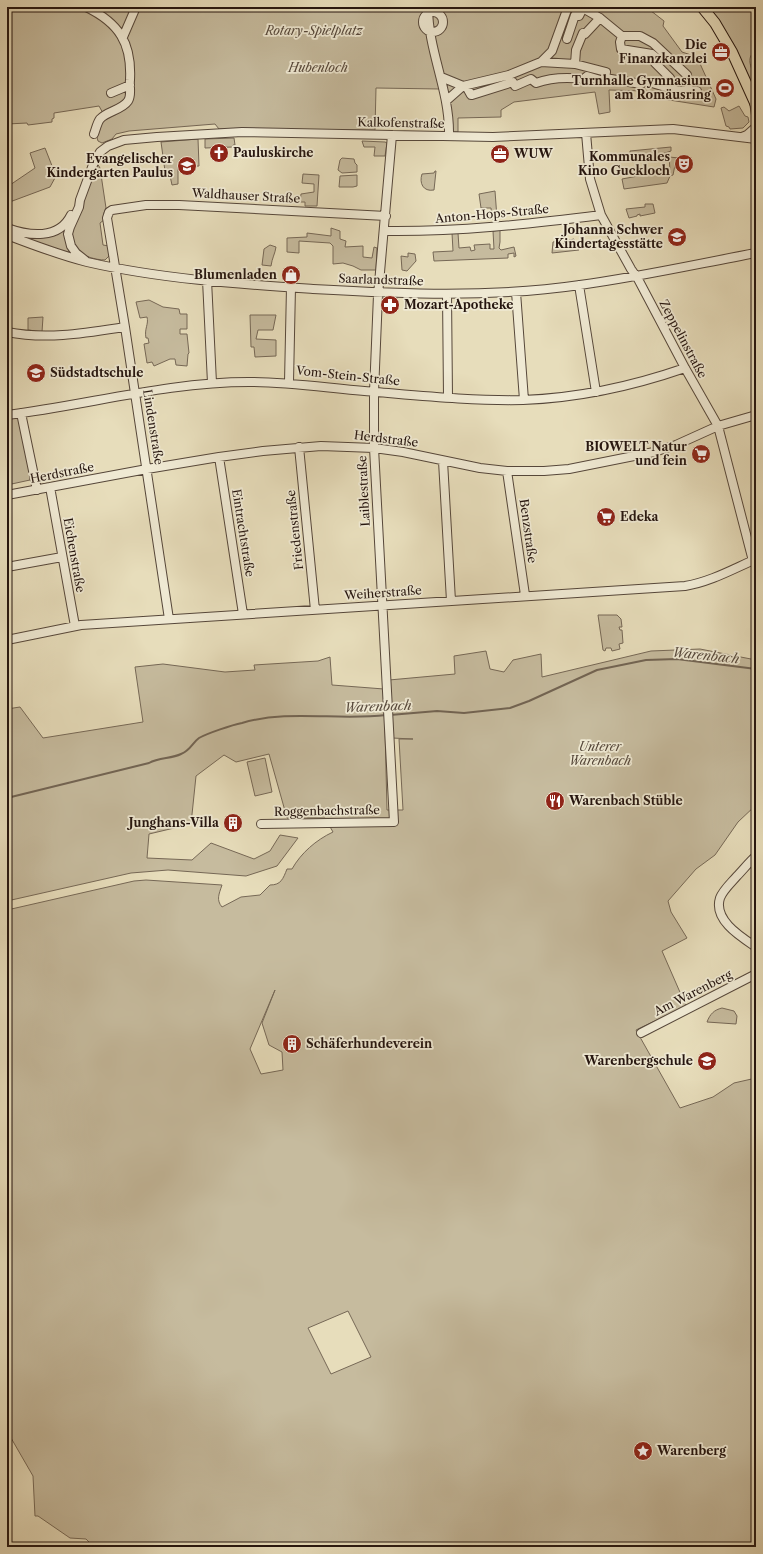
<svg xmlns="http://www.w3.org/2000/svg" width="763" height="1554" viewBox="0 0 763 1554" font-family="'Libre Caslon Text',serif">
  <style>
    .green { fill: #c6bb9e; stroke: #766856; fill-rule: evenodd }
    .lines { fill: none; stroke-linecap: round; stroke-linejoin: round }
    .stream { stroke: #726453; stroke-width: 2 }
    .minor-casing { stroke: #56473a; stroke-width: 10 }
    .major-casing { stroke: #25150f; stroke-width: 12 }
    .minor { stroke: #efe9d3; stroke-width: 8 }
    .major { stroke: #e7ddbb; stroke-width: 10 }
    .labels { text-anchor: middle; stroke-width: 3.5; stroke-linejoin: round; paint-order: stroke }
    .park-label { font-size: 12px; font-style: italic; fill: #55473a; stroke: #efe9d3 }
    .poi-label { font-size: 12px; font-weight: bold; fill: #25150f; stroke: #efe9d3; text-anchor: end }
    .street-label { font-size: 12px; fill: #25150f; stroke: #efe9d3 }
    .water-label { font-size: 13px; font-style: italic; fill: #584a3d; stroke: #efe9d3 }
  </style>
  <rect width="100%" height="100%" fill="#e7ddbb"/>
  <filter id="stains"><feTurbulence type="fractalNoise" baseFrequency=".005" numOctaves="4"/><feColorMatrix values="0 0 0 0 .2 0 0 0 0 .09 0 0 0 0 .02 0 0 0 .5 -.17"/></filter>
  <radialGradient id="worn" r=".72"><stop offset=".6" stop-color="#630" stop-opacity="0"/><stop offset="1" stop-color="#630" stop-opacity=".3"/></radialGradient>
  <path class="green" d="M7 7H646L664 21 663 26 682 52 697 57 716 99 714 107 663 99 646 98 645 91 609 90 610 112 599 114 595 92 514 102 501 110V117L458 118V132H451L440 89 376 88 375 130 219 129 215 124 129 131 116 134 112 139 102 143 98 141 96 134 104 115 99 106 54 113V118L52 119V122L28 125 27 123 7 124Z
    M706 7H756V47L755 42 753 43 755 51C745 59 752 68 755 77 757 81 756 88 756 93L733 43Z
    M739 106 745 116 748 117 749 122 743 128 730 129 729 127 726 126 721 108 724 107 729 111Z
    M234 138 235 145H233V147L205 148V139Z
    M198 139 199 166 178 167V184L172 185 169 171H165L161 142Z
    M362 141 385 142 387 143 385 156H374L375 147H364Z
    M671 147V151L647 159 632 162 630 160V151Z
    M45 148 56 176 50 187 7 203V187L35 168 30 153Z
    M669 157 679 158 678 165H675L673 175 670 176 667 183 624 189 622 179 670 170Z
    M342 158 354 159 355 163 357 165V172L342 173 338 170 340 160Z
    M97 163 100 168 106 208 104 213V220L100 223 103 245 109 246 110 255 105 260C96 260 81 256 75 248 73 245 72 239 70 236Z
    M435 171H436L434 190C423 192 419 183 422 174L434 173Z
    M303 174 319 175 317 206H305V202H300L301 194 314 192V184L302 183Z
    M357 175V186L353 187H339L340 176Z
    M495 191 497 218 492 219 491 208H481L479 194Z
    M645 204H653L655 213 640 216V214L637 215V216L629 218 626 209 645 207Z
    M331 228 340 231V239L346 241 345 247 363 246V257L372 258 374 247 377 248 376 270H361L353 266 343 263 333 264V246L330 243 299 241V253L287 252V238L307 237V233L331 236Z
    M65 230 74 255 23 238 11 232 53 234Z
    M500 230V242L499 248 501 250 514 247 516 256 514 257V253L508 254V258L434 261 433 252 453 251 452 233H458L459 248 470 247 471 251 475 250 474 245 490 244V249H494L493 231Z
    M574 239V243L579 250 552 253 553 242 558 241 563 244 565 241Z
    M270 245 276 247C275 254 272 258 271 266L262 265 264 249Z
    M408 253 415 254 416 261 407 271 402 270 401 256 408 257Z
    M149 300 163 307 179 309 180 314H187V329H180V334H187L189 353 188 354 187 366 176 365 175 359H170L154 366 152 362 147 363 144 344 149 343 148 338H146C144 329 149 324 147 317L140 318 136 302Z
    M250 315H276L273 330H258L256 339 276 340V356L255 357 254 347H251Z
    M43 317 42 332 28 330V318Z
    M19 417 31 473 30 480 7 485V418Z
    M598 615H617L621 619 622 627H619L620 630H622L623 643 619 644 620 649 612 651 611 648H606L605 651 603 650Z
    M700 649 756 660V805L738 822 715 855 696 869 668 901 671 912 687 938 662 951 686 1006 636 1030 680 1108 713 1097 734 1083 756 1078V1547H94L86 1539 70 1538 38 1516H35L33 1476 7 1431V910L134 881 146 880 222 885C219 894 216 900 222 907L241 897 260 895 270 885C281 885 283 879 287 869H292C301 853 316 840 333 832L325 818H287L269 754 236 762 224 755 196 776 191 824 149 834 147 858 192 860 211 843 254 859 270 851 280 835 298 838 277 866 246 876 168 870 131 873 7 901V709L20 707 43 738 143 722 135 667 163 664 225 672 255 670 254 665 318 661 330 657 332 685 384 689 387 810H403L399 739H413L392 738 389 680 455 674 454 656 486 651 490 669 504 672 513 660 541 654 542 677 651 651ZM275 990 262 1023 269 1045 282 1052 283 1070 261 1074 250 1049ZM348 1311 371 1357 331 1374 308 1328Z
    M265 758 272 792 255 796 247 762Z
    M722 1008 734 1011 737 1016 736 1024 707 1022C710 1014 714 1010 722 1008Z"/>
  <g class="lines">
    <path class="stream" d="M390 715 437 711 464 713 510 708 529 701 597 670 646 660 677 659 756 669
      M7 798 149 763C159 757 171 759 181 754 191 750 192 743 199 738 208 733 232 725 242 723 289 709 338 721 386 715"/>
    <g class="minor-casing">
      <path id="minor" d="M86 7C119 23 132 43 130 80 129 87 132 95 128 101 122 110 107 111 100 119 97 123 96 129 94 134
        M428 7C428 50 449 89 449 132
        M581 7 600 18 622 36H640L653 43 687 75 689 90
        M423 22a10 10 0 1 1 20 0a10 10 0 1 1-20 0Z
        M622 36 620 42 621 49 652 54 657 58 655 63 670 78 668 88
        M123 37 136 7
        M567 39 575 15 579 16 583 8
        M541 62 575 64 606 72 605 78
        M575 64 576 50 583 33 585 34 600 18
        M441 77 463 86 509 75 541 62 552 51 568 7
        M466 86 471 95H472L513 82 515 86 531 79 536 83C552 77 567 77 584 79L587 76 604 81 605 78 641 84 645 81 679 91H697
        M111 93 130 85
        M446 101 463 86
        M754 102 756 115
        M586 133 590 179 601 215 631 269 638 279 685 368 718 426 753 561
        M742 137 747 135 756 127
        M7 228C29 236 59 240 71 215
        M385 231C457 232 529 224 601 215
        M7 235C33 245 59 255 87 262 161 279 238 284 313 289 402 294 491 298 580 285 639 277 697 264 756 253
        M86 261 76 253 71 246 68 234 70 227 79 207 80 200 94 162 100 152 108 146 124 140 157 137 242 132 493 137 673 129 756 139
        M207 280 212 383
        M579 285 596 392
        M516 292 524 400
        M447 294 448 397
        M7 332C47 340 86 333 125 327
        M289 382 291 287
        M21 413 37 490
        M7 415C88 405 167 382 249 382 291 382 333 389 376 392 424 396 474 401 523 400 578 398 633 386 685 368
        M299 447 315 610
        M219 457 243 614
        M443 461 451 601
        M507 471 525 595
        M50 487 75 626
        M7 495 147 469 219 457 263 451 321 446 374 448 403 452 480 468 507 471H544L569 469 654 452 676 445 718 426 756 415
        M7 567 62 557
        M169 619 125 327 107 218 109 212 112 210 146 205H179L386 216
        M7 640 81 625 685 586C710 582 733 569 756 559
        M261 824 394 822 374 448V392L378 295 392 135
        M756 856C749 862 743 870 737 876 731 883 723 890 720 898 713 920 741 937 756 947
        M641 1033 756 974"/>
    </g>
    <g class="major-casing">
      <path id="major" d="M702 7 715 23 732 52 756 105"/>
    </g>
    <use href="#minor" class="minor"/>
    <use href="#major" class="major"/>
  </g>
  <defs>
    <g id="office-disc" transform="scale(1)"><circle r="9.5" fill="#8f2418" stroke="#efe9d3"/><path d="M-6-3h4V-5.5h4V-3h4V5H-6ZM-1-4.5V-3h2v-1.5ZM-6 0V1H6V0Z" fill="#fff"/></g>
    <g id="stadium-disc" transform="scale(1)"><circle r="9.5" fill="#8f2418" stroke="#efe9d3"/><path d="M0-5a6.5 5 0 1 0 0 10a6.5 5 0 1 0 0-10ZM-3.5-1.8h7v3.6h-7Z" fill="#fff"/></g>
    <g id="church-disc" transform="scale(1)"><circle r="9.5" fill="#8f2418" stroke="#efe9d3"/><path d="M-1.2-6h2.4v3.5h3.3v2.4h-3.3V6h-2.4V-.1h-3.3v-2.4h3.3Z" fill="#fff"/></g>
    <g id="theatre-disc" transform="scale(1)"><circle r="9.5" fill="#8f2418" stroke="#efe9d3"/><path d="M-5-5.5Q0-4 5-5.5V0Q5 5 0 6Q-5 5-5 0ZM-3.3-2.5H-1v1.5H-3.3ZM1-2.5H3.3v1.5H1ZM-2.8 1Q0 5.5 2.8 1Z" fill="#fff"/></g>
    <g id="school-disc" transform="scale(1)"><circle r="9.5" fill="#8f2418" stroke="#efe9d3"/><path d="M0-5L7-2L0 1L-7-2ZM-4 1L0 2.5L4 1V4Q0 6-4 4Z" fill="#fff"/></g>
    <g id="shop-disc" transform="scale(1)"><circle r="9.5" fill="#8f2418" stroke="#efe9d3"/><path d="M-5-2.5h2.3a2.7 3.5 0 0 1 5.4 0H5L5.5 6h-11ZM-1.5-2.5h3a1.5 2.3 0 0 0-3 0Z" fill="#fff"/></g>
    <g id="pharmacy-disc" transform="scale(1)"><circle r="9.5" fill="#8f2418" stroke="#efe9d3"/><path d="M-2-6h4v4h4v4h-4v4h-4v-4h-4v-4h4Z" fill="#fff"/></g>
    <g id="supermarket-disc" transform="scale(1)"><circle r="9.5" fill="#8f2418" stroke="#efe9d3"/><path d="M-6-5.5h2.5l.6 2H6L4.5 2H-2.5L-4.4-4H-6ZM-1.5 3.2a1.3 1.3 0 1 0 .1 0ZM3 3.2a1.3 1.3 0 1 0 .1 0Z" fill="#fff"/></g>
    <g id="restaurant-disc" transform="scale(1)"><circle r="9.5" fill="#8f2418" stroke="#efe9d3"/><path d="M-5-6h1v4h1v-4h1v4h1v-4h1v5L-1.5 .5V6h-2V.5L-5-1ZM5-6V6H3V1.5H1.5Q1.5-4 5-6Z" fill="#fff"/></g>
    <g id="building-disc" transform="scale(1)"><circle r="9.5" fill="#8f2418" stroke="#efe9d3"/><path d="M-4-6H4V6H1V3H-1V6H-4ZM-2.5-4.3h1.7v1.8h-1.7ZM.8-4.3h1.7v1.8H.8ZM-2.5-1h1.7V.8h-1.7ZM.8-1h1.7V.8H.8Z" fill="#fff"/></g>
    <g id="sight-disc" transform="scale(1)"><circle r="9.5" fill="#8f2418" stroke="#efe9d3"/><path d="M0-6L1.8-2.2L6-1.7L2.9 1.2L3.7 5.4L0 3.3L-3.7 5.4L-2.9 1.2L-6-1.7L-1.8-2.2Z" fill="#fff"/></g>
  </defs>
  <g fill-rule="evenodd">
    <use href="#office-disc" x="721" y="52"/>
    <use href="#stadium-disc" x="725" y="88"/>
    <use href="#church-disc" x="219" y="153"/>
    <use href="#office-disc" x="500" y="154"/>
    <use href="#theatre-disc" x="684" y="164"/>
    <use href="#school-disc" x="187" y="166"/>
    <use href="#school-disc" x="677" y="237"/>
    <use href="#shop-disc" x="291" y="275"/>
    <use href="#pharmacy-disc" x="390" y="305"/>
    <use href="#school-disc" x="36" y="373"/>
    <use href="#supermarket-disc" x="701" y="454"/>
    <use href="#supermarket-disc" x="606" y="517"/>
    <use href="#restaurant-disc" x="555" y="801"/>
    <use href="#building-disc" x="233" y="823"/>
    <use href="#building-disc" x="292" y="1044"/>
    <use href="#school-disc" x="707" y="1061"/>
    <use href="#sight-disc" x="643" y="1451"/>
  </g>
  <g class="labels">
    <g class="park-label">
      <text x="314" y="35">Rotary-Spielplatz</text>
      <text x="318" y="72">Hubenloch</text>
      <text x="600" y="751">Unterer<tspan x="600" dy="14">Warenbach</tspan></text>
    </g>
    <g class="poi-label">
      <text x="707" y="49">Die<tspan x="707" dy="14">Finanzkanzlei</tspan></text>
      <text x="711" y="85">Turnhalle Gymnasium<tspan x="711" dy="14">am Romäusring</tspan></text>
      <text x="233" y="157" text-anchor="start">Pauluskirche</text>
      <text x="514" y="158" text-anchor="start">WUW</text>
      <text x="670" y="161">Kommunales<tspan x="670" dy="14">Kino Guckloch</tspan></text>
      <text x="173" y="163">Evangelischer<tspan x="173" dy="14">Kindergarten Paulus</tspan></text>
      <text x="663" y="234">Johanna Schwer<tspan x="663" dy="14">Kindertagesstätte</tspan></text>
      <text x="277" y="279">Blumenladen</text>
      <text x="404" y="309" text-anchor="start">Mozart-Apotheke</text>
      <text x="50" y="377" text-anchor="start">Südstadtschule</text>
      <text x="687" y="451">BIOWELT Natur<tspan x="687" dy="14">und fein</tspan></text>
      <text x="620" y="521" text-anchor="start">Edeka</text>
      <text x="569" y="805" text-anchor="start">Warenbach Stüble</text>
      <text x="219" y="827">Junghans-Villa</text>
      <text x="306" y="1048" text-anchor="start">Schäferhundeverein</text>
      <text x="693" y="1065">Warenbergschule</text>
      <text x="657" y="1455" text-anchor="start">Warenberg</text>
    </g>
    <g class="street-label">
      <text transform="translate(401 123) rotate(1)" y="4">Kalkofenstraße</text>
      <text transform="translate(246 196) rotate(3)" y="4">Waldhauser Straße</text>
      <text transform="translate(492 214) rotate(-5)" y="4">Anton-Hops-Straße</text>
      <text transform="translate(381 280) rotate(2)" y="4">Saarlandstraße</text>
      <text transform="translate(683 339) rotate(62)" y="4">Zeppelinstraße</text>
      <text transform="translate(348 376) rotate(6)" y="4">Vom-Stein-Straße</text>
      <text transform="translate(153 427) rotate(81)" y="4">Lindenstraße</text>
      <text transform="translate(386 439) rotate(7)" y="4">Herdstraße</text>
      <text transform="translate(62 473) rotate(-11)" y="4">Herdstraße</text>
      <text transform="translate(364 491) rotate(-93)" y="4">Laiblestraße</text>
      <text transform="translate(295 530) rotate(-96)" y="4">Friedenstraße</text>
      <text transform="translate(528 531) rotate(82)" y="4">Benzstraße</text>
      <text transform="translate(243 533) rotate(81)" y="4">Eintrachtstraße</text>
      <text transform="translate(74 555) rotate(80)" y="4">Eichenstraße</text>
      <text transform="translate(383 593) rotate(-4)" y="4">Weiherstraße</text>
      <text transform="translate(327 811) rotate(-1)" y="4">Roggenbachstraße</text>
      <text transform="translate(693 993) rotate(-27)" y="4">Am Warenberg</text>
    </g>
    <g class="water-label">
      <text transform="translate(706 655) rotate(6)" y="5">Warenbach</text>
      <text transform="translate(378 706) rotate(-2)" y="5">Warenbach</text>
    </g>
  </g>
  <rect width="763" height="1554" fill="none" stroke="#e7ddbb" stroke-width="24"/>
  <rect x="8" y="8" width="747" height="1538" fill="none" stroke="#25150f" stroke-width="2"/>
  <rect x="12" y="12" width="739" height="1530" fill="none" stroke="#25150f"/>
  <rect width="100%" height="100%" filter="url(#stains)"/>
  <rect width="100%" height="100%" fill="url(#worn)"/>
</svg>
